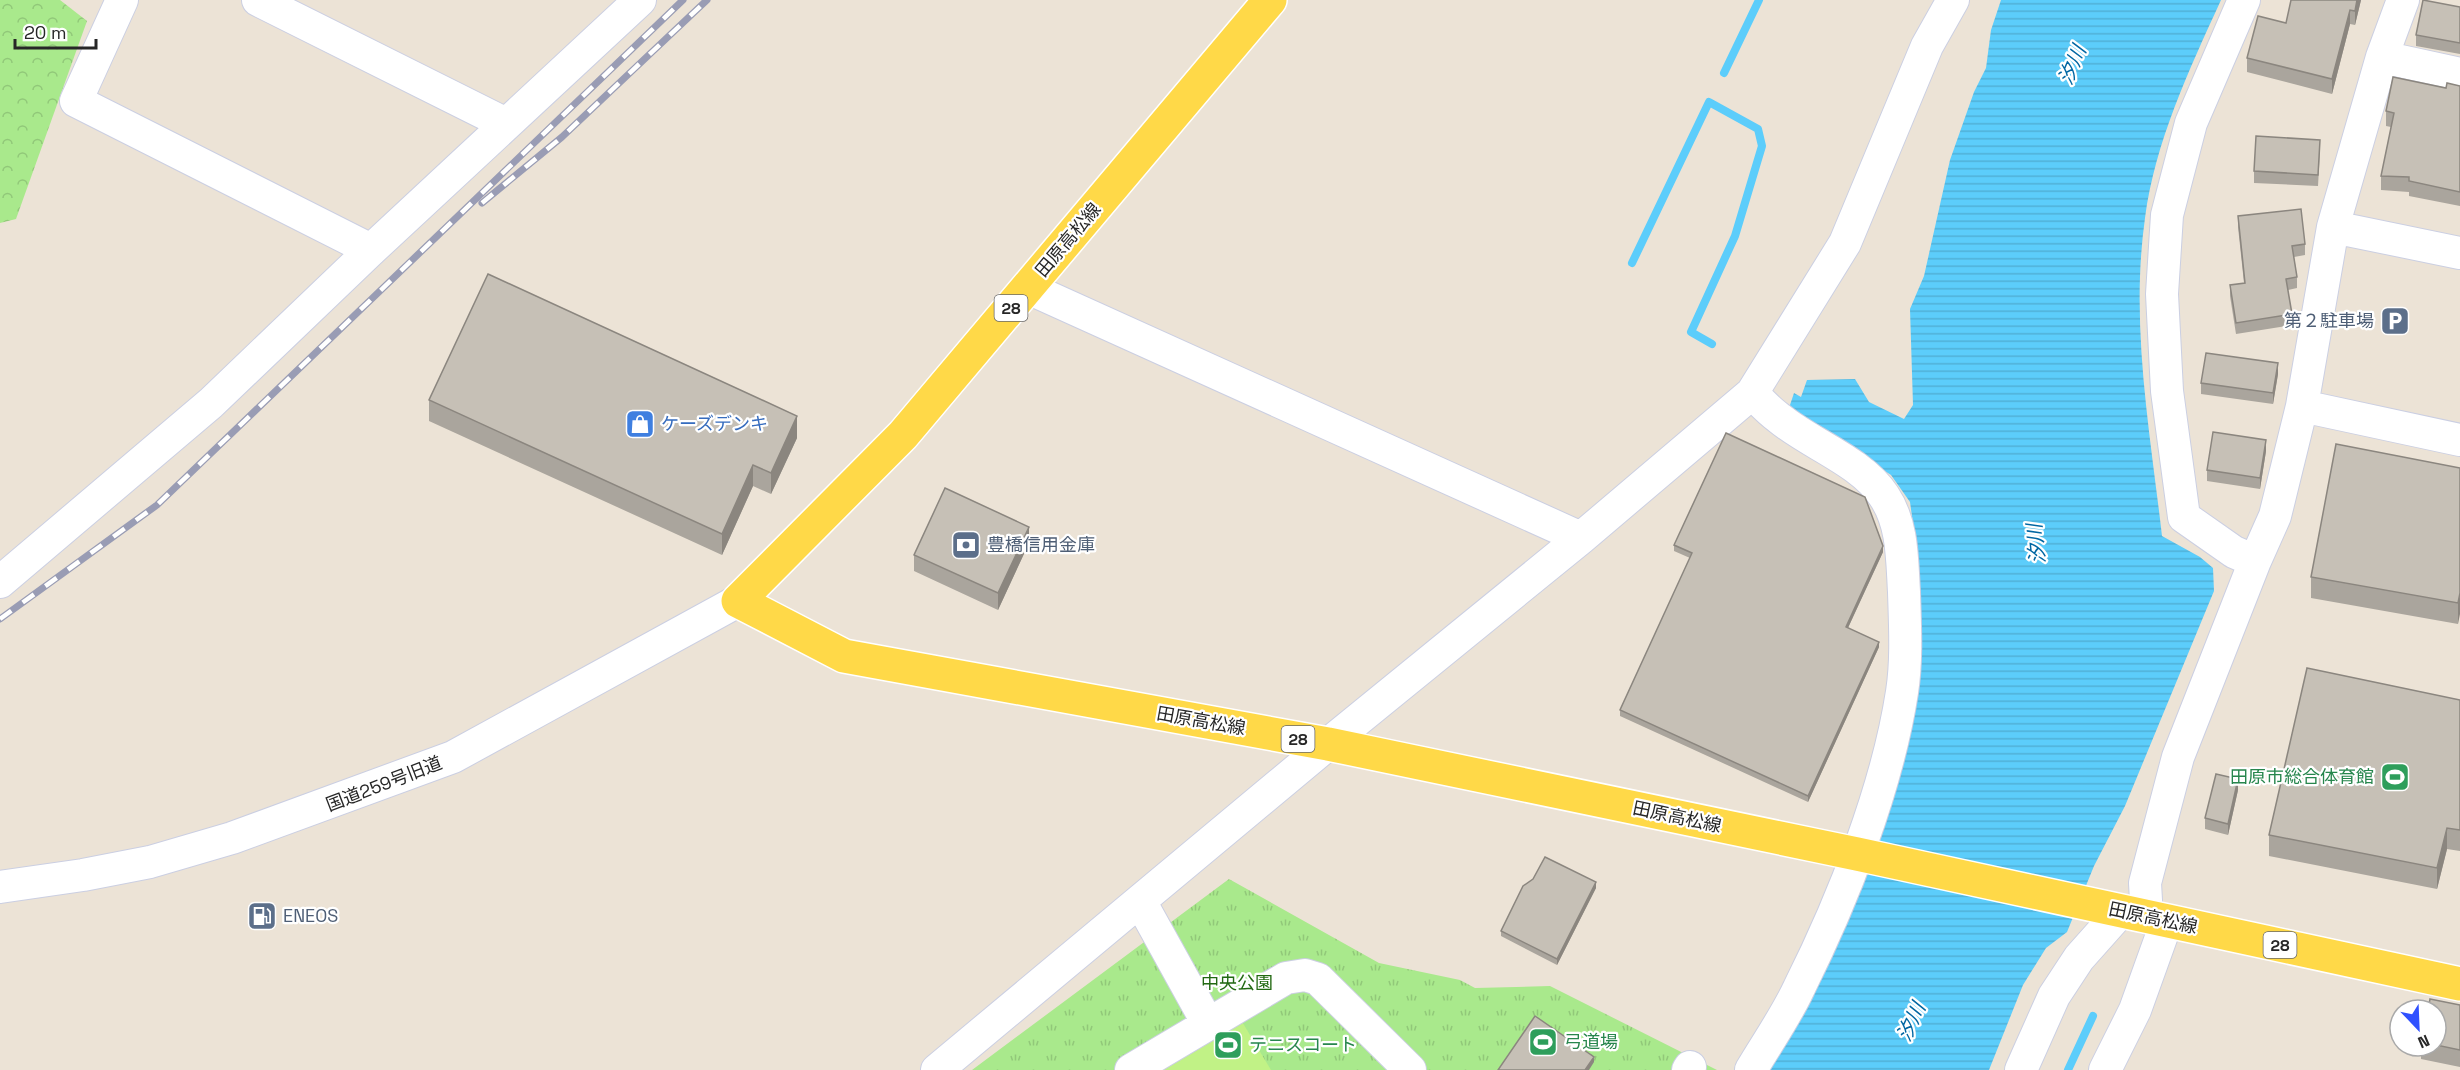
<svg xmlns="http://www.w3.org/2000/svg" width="2460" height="1070" viewBox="0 0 2460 1070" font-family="'Space Grotesk','Noto Sans JP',sans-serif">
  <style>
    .grass { fill: url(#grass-tufts) }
    .forest { fill: url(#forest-crowns) }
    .pitch { fill: #c1f286 }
    .water { fill: url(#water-rules) }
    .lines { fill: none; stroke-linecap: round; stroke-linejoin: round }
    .stream { stroke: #5ccdfb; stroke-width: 8 }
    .minor-casing { stroke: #cbcfe2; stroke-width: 34 }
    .major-casing { stroke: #fff; stroke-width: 36 }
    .minor { stroke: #fff; stroke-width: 32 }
    .major { stroke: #ffd948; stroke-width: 33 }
    .rail-casing { stroke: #999cb4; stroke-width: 7 }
    .rail { stroke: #fff; stroke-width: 4.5; stroke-dasharray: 14; stroke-linecap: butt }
    .wall { fill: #aaa59d }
    .shaded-wall { fill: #8b867f }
    .building { fill: #c6c0b6; stroke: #8b867f; stroke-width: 1.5 }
    .labels { text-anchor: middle; stroke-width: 4.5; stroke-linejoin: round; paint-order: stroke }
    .shield { fill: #fff; stroke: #686868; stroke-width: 1.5 }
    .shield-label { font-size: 16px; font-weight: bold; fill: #272727 }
    .street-label { font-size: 18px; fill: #272727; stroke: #fff }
    .service-label { font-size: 18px; fill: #4e5e75; stroke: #fff; text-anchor: start }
    .shop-label { font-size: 18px; fill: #366cbe; stroke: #fff; text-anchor: start }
    .leisure-label { font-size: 18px; fill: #27864d; stroke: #fff; text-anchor: start }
    .park-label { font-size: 18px; fill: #226912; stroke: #fff }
    .water-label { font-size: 20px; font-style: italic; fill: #0066a2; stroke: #fff }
  </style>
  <defs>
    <pattern id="grass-tufts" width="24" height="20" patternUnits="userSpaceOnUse" patternTransform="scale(1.5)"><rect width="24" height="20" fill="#a9e98c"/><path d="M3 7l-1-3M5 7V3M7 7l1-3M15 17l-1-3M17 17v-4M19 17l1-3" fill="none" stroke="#91c879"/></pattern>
    <pattern id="forest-crowns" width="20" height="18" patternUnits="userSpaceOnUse" patternTransform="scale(1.5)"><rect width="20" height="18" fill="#a9e98c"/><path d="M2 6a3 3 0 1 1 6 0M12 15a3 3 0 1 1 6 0" fill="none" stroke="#91c879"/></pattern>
    <pattern id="water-rules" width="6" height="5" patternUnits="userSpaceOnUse" patternTransform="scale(1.5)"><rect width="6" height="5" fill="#5ccdfb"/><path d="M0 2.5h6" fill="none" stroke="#50b0d7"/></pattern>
  </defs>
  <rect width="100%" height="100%" fill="#ece3d6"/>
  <path class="grass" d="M1229 879 1379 963 1460 980 1475 988 1550 986 1717 1070H972Z"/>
  <path class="forest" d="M0 0H60L87 21 16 219 0 223Z"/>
  <path class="pitch" d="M1241 1020 1271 1070H1159Z"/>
  <path class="water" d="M2001 0H2221C2189 70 2155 142 2145 218 2130 324 2150 431 2162 536L2200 557 2213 568 2214 591 2125 806 2094 866 2067 932 2046 948 2023 985 1989 1070H1762L1815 976 1917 644 1918 559 1910 502 1891 475 1789 408 1794 393 1801 397 1807 380 1855 379 1869 402 1904 419 1913 405 1910 309 1924 276 1950 160 1974 92 1986 68 1991 30Z"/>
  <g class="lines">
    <path class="stream" d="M1724 73 1759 0
      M1632 263 1709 102 1758 129 1762 146 1735 236 1691 332 1712 344
      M2068 1070 2093 1016"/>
    <g class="minor-casing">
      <path id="minor" d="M122 0 76 101 371 250
        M258 0 506 124
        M2244 0 2191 123 2167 215 2162 294 2167 391 2184 517 2234 552 2255 561
        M2382 57 2460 74
        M2333 227 2460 253
        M1028 288 1581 538
        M2302 406 2460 440
        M0 582 211 403 371 250 640 0
        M0 887 83 875 150 862 232 838 453 757 738 601
        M1140 901 1207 1022
        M2147 918 2145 883 2178 757 2255 561 2275 516 2302 406 2333 227 2382 57 2403 0
        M937 1070 1328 744 1581 538 1752 393 1845 243 1927 46 1953 0
        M1131 1070 1286 978 1305 975 1318 979 1410 1070
        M1688 1070 1690 1067
        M1751 1070C1767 1043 1786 1016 1799 988 1843 900 1887 789 1902 692 1907 660 1905 625 1904 592 1902 559 1903 524 1884 496 1861 461 1810 444 1779 418 1769 411 1761 402 1752 393
        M2021 1070 2054 996 2079 958 2120 912
        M2105 1070 2135 1010 2167 921"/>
    </g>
    <g class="major-casing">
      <path id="major" d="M1270 0 903 435 738 601 844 656 1328 744 1857 854 2460 984"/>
    </g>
    <use href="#minor" class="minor"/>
    <use href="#major" class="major"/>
    <g class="rail-casing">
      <path id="rail" d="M482 203 562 137 707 0
        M0 619 157 505 683 0"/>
    </g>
    <use href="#rail" class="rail"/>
  </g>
  <path class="wall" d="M2291 0H2361L2355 25 2350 24 2332 94 2247 72V58L2286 23Z
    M2460 7V54L2416 46V35Z
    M2460 86V206L2409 196V192L2381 190V176L2391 127 2386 126V111L2446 88Z
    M2320 151 2318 186 2254 183V171Z
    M2238 216 2305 244V255L2294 257 2297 277V288L2288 290 2292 314V325L2236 334 2230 296V285L2244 283 2238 227Z
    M2278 374 2273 404 2201 394V383Z
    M429 400 797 438 771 494 753 486 722 555 429 421Z
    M2266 451 2260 489 2207 481V470Z
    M2460 468 2458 624 2311 598V577Z
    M1029 543 998 610 914 571V555Z
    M1674 545 1883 552 1848 628 1879 647 1808 802 1620 716V710L1690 558 1674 551Z
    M2460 700V851L2447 849 2437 889 2269 856V835Z
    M2238 790 2228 835 2205 829V818Z
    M1533 879 1596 888 1557 965 1501 936V931Z
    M2460 1005V1067L2421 1059V1046H2436V1010Z"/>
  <path class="shaded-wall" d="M2357 0H2361L2355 25V11Z
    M2350 10V24L2332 94V79Z
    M2278 363V374L2273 404V393Z
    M797 416V438L771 494V473Z
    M2266 440V451L2260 489V478Z
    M753 465V486L722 555V534Z
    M1029 527V543L998 610V593Z
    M1883 546V552L1846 632V627Z
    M2460 593V614L2458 624V603Z
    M1879 642V647L1808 802V796Z
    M2238 779V790L2228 835V824Z
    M2447 828V849L2437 889V868Z
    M1596 882V888L1557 965V959Z
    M1594 1057V1062L1589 1070H1585Z"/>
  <path class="building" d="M2291 0H2357L2355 11 2350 10 2332 79 2247 58 2258 16 2286 23Z
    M2423 0 2460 7V43L2416 35Z
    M2393 77 2446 88 2447 83 2460 86V192L2409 181V177L2381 176 2394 113 2386 111Z
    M2256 136 2320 140 2318 175 2254 171Z
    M2301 209 2305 244 2292 246 2297 277 2286 279 2292 314 2236 323 2230 285 2245 283 2238 216Z
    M488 274 797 416 771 473 753 465 722 534 429 400Z
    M2206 353 2278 363 2273 393 2201 383Z
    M2213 432 2266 440 2260 478 2207 470Z
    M1726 433 1865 497 1883 546 1846 627 1879 642 1808 796 1620 710 1692 553 1674 545Z
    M2336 444 2460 468V593L2458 603 2311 577Z
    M945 488 1029 527 998 593 914 555Z
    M2307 668 2460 700V830L2447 828 2437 868 2269 835Z
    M2216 774 2238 779 2228 824 2205 818Z
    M1545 857 1596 882 1557 959 1501 931 1523 886 1533 879Z
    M2430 999 2460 1005V1050L2436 1045V1010H2428Z
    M1535 1016 1594 1057 1585 1070H1498Z"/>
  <defs>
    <g id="parking-square" transform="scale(1.5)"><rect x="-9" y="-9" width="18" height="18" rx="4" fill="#5c6f8a" stroke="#fff"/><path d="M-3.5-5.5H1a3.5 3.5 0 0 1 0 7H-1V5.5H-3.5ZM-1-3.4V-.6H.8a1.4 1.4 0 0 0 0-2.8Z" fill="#fff"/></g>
    <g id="shop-square" transform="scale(1.5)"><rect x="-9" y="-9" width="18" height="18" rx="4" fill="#3f7fe0" stroke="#fff"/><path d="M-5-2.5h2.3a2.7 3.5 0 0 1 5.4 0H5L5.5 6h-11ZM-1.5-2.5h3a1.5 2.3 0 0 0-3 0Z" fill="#fff"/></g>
    <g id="bank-square" transform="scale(1.5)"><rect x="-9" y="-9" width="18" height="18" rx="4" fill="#5c6f8a" stroke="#fff"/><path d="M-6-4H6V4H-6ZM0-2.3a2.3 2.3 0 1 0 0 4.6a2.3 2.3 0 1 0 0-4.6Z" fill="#fff"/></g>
    <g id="stadium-square" transform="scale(1.5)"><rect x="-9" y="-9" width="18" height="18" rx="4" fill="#2e9e5b" stroke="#fff"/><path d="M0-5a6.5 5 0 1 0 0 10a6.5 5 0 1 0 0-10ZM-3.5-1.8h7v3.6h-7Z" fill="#fff"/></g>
    <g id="fuel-square" transform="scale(1.5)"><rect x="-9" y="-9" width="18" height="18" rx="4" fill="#5c6f8a" stroke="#fff"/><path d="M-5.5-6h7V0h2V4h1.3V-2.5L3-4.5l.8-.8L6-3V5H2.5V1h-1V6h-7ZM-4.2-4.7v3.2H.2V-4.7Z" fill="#fff"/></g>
  </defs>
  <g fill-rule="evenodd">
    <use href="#parking-square" x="2395" y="321"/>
    <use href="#shop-square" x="640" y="424"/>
    <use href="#bank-square" x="966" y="545"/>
    <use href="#stadium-square" x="2395" y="777"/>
    <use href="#fuel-square" x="262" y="916"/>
    <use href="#stadium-square" x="1543" y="1042"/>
    <use href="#stadium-square" x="1228" y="1045"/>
  </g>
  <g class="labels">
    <g class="shield">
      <rect x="994.5" y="295" width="33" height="26" rx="4.5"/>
      <rect x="1281.5" y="726" width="33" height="26" rx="4.5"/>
      <rect x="2263.5" y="932" width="33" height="26" rx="4.5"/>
    </g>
    <g class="shield-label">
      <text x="1011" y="314">28</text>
      <text x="1298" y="745">28</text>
      <text x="2280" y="951">28</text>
    </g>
    <g class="street-label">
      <text transform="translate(1068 240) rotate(-50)" y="6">田原高松線</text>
      <text transform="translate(1201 721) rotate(10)" y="6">田原高松線</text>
      <text transform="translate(384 784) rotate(-21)" y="6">国道259号旧道</text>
      <text transform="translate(1677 817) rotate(12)" y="6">田原高松線</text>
      <text transform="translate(2153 918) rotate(12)" y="6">田原高松線</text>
    </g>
    <g class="service-label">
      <text x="2374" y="327" text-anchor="end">第２駐車場</text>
      <text x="987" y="551">豊橋信用金庫</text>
      <text x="283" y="922">ENEOS</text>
    </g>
    <g class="shop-label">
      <text x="661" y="430">ケーズデンキ</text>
    </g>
    <g class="leisure-label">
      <text x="2374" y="783" text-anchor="end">田原市総合体育館</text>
      <text x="1564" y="1048">弓道場</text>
      <text x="1249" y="1051">テニスコート</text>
    </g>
    <g class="park-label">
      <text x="1237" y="989">中央公園</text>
    </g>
    <g class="water-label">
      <text transform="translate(2072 65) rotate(-67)" y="7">汐川</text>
      <text transform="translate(2036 544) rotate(-96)" y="7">汐川</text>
      <text transform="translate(1911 1022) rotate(-65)" y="7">汐川</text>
    </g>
  </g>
  <g transform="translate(2418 1028) rotate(157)"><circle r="28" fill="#ffffff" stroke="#a9a9a9" stroke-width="1.5"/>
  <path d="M0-4.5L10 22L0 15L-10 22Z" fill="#3051ff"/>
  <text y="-9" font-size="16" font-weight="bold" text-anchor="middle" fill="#272727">N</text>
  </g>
  <path d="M15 39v9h81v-9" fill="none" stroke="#272727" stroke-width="3"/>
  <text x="24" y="39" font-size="18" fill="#272727" stroke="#ffffff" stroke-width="4.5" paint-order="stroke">20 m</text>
</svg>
